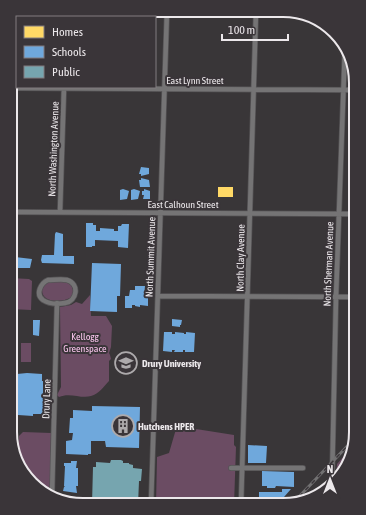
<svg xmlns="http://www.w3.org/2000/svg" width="366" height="515" viewBox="0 0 366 515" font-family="'Asap Condensed',sans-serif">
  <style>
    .green { fill: #6b4c63 }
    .homes { fill: #ffd966 }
    .schools { fill: #6fa8dc }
    .public { fill: #76a5af }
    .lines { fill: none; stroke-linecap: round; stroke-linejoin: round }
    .minor-casing { stroke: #555355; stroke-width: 6 }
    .minor { stroke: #757475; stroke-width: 4.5 }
    .rail-casing { stroke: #727172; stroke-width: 3 }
    .rail { stroke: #3a3539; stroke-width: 1.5; stroke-dasharray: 4.5; stroke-linecap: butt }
    .labels { text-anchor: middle; stroke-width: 4; stroke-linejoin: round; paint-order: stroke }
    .street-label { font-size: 10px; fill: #ece8eb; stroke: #3a3539 }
    .park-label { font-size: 10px; fill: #f9c4ec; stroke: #3a3539 }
    .poi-label { font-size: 10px; font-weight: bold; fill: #ece8eb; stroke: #3a3539; text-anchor: start }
    .rim { fill: none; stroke: #ece8eb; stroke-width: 2 }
  </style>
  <rect width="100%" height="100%" fill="#393638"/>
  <path class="green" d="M10 278 29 279 32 281 31 310 10 309Z
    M49 282C62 282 75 279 73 296 65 303 41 304 42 289L46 283Z
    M90 295 91 316H106L112 326 111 347 109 353 110 355 111 359 109 361V381C104 386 99 394 91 396 81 399 70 392 59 397L57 395 61 387 60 307 71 305 76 302 82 304Z
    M21 343H31V362H21Z
    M176 429H196L234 435V445L236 447 234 505H156L157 457 169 453Z
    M23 432 51 433 50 488 36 487 18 464 19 436Z
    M352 447 343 473 336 479 337 464Z"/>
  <path class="homes" d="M218 187H233V197H218Z"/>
  <path class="schools" d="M141 167 149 168V174L141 176V174H139Z
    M141 178 149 180 150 187H140L139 180H141Z
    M123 189 129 191 127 199 120 200V190Z
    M134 189 140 191 138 199 131 200V190Z
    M144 189 150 191V199H143L144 195H142V191H144Z
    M86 223H93V225H96V231H100V228L114 229V231H118V226H121L122 224H129L128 248 118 247V241L95 240V246H92V247H86Z
    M56 232 63 234V256H74V264L42 263 41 260 42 255H54L55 234Z
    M10 254 15 257 32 259 30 268H10Z
    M92 263 121 264 120 296H117V312L90 311Z
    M135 286H145L144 296H148V306L140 305V307L135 306V305H132V308H125V296H129L130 290H135Z
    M172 319 182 320 181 325H180V327L172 326Z
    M33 320H40L39 336 33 335Z
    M164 332H172V334H175V332L184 333V334H186V332L195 333 194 352H185V350H183V352H174L175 350H172V352L163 351Z
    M27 373 42 374V381H43V414H33V416L18 415 17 400H15L14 380H17V374Z
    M92 406 140 407 139 448 106 447 105 441H91V454H88V455L66 454V441L72 440 73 433H69L70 418H73V410L92 411Z
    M248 445 267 446 266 463H248Z
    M71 461H77L76 468H78V486H76L77 493 63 491 64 487H65L64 486 65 466H64V463H71Z
    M262 471 294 472V487L276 486 275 488H267V486H262Z
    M282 489H291L277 505H259V492H282Z
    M63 498 78 499V504H74L63 500Z"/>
  <path class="public" d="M111 460H121L123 461V463H129V464L133 465V468L142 469 141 481H139L138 505 92 504 93 467H96V462L110 463Z"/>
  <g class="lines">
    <g class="minor-casing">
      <path id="minor" d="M67 17V16
        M11 88 356 90
        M10 212 356 214
        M60 212 64 87
        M48 280C54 280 62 279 67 280 80 284 77 301 65 303 59 304 49 304 43 300 35 294 41 283 48 280Z
        M158 296 356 297
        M231 468H303
        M332 483 336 297 345 46
        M52 495 57 303
        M151 505 167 10
        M241 505 256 11"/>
    </g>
    <use href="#minor" class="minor"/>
    <g class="rail-casing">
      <path id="rail" d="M293 503 356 437"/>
    </g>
    <use href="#rail" class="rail"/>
  </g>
  <defs>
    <g id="university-ring" transform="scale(1.15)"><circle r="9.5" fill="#3a3539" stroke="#adaaac" stroke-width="1.5"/><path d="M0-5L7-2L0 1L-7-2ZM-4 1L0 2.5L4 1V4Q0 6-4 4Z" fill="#adaaac"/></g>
    <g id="building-ring" transform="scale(1.15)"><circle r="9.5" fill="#3a3539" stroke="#adaaac" stroke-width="1.5"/><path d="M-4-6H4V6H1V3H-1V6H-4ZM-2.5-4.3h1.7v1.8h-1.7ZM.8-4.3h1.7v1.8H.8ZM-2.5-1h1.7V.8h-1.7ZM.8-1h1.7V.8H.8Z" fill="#adaaac"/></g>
  </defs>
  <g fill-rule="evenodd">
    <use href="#university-ring" x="126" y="363"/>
    <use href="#building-ring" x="123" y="426"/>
  </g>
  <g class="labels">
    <g class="street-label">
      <text x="195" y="84">East Lynn Street</text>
      <text transform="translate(53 149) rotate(-88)" y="4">North Washington Avenue</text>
      <text x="183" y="208">East Calhoun Street</text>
      <text transform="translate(150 257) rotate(-88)" y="4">North Summit Avenue</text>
      <text transform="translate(240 258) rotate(-89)" y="4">North Clay Avenue</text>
      <text transform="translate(328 264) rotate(-88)" y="4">North Sherman Avenue</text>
      <text transform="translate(46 399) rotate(-88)" y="4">Drury Lane</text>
    </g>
    <g class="park-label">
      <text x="85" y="340">Kellogg<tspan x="85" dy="12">Greenspace</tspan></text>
    </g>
    <g class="poi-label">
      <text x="142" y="367">Drury University</text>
      <text x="138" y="430">Hutchens HPER</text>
    </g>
  </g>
  <path d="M0 0H366V515H0ZM83 17H283A66 66 0 0 1 349 83V432A66 66 0 0 1 283 498H83A66 66 0 0 1 17 432V83A66 66 0 0 1 83 17Z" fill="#3a3539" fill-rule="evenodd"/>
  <path class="rim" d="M83 17H283A66 66 0 0 1 349 83V432A66 66 0 0 1 283 498H83A66 66 0 0 1 17 432V83A66 66 0 0 1 83 17Z"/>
  <rect x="16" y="16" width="140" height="72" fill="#3a3539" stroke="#817d80"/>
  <rect x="24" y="26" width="20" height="12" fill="#ffd966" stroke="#817d80"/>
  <text x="52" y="36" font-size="12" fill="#ece8eb">Homes</text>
  <rect x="24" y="46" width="20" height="12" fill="#6fa8dc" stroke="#817d80"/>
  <text x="52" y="56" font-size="12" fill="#ece8eb">Schools</text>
  <rect x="24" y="66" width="20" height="12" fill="#76a5af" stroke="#817d80"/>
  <text x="52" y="76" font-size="12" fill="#ece8eb">Public</text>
  <g transform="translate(330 479)" stroke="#3a3539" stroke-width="3" paint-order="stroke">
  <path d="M0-3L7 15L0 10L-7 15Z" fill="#ece8eb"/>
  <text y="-6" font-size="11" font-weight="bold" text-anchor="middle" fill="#ece8eb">N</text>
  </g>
  <path d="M222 34v6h66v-6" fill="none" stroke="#ece8eb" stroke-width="2"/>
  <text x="228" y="34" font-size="12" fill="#ece8eb" stroke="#3a3539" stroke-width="3" paint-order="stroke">100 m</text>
</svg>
